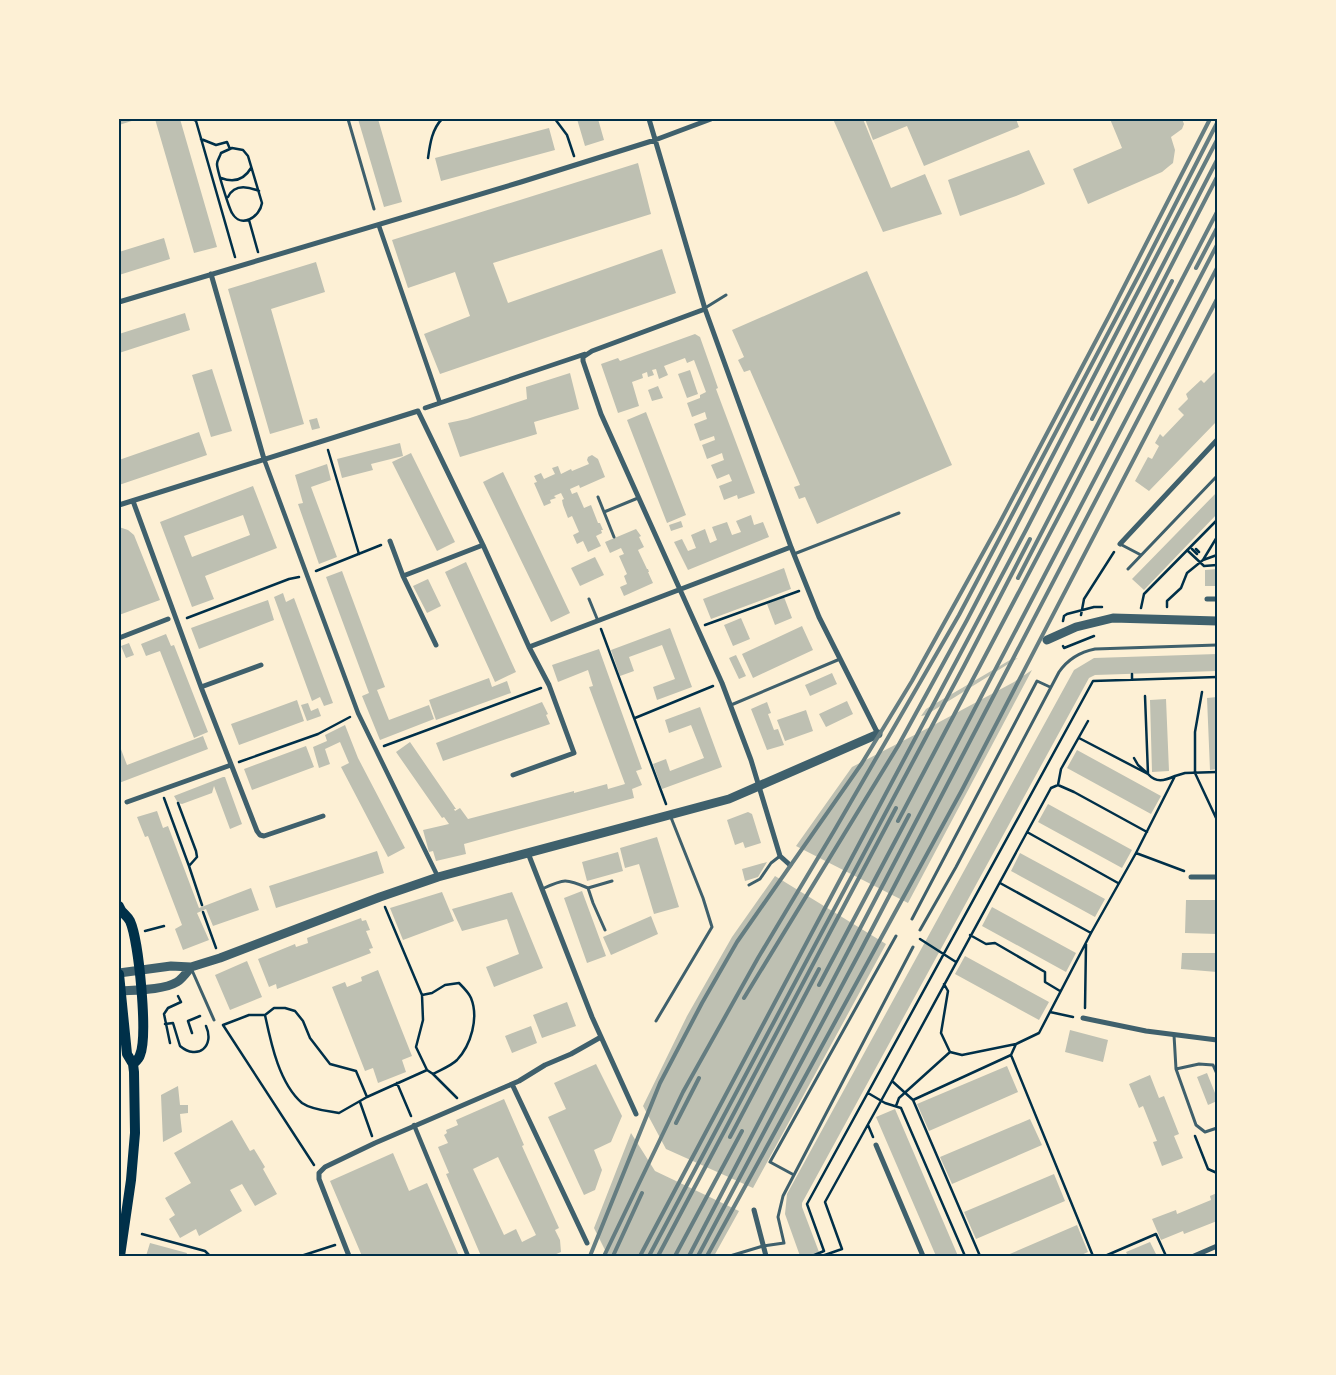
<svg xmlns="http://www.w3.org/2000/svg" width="1336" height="1375" viewBox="0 0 1336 1375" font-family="Spectral,serif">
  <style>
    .building { fill: #bec0b2; fill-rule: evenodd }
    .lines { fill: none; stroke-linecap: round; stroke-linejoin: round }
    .path { stroke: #003049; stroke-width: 2.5 }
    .service { stroke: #3f606c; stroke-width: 3 }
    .pedestrian { stroke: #3f606c; stroke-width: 4.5 }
    .minor { stroke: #3f606c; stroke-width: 5 }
    .tertiary { stroke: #3f606c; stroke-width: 9 }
    .primary { stroke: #003049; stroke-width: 10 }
    .rail { stroke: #657d81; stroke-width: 4 }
    .neatline { fill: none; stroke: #003049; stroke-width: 2 }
  </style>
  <rect width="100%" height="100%" fill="#fdf0d5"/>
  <path class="building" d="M119 119H138L119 125Z
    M155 119H180L217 247 194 253Z
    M358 119H378L402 202 384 207Z
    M577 119H598L604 140 585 146Z
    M833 119H863L891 188 925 174 942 214 883 232Z
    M865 119H1016L1019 127 924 166 907 126 873 140Z
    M1110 119H1161L1162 121 1166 119H1182L1184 124 1182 129 1171 137 1175 150 1173 163 1168 167 1162 172 1088 204 1073 169 1122 148Z
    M549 128 555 150 441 181 435 158Z
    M1029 150 1045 184 1016 196 960 216 948 180Z
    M638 163 651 214 493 263 508 303 662 249 676 293 440 374 424 334 470 316 455 272 408 288 392 240Z
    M164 238 170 259 119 275V252Z
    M316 262 325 292 271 309 304 424 270 434 228 289Z
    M867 271 952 465 817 524 805 497 799 499 794 487 800 485 750 370 744 372 738 360 744 357 732 330Z
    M185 313 190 330 119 353V334Z
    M695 334 700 337 718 388 716 389 755 493 738 499 737 495 724 500 719 486 732 481 729 474 717 479 711 465 724 460 723 457 722 453 707 459 702 445 715 440 714 436 700 441 694 424 707 419 706 416 705 412 692 417 687 403 700 398V395L706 392 694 360 687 363 685 358 664 366 668 375 659 379 656 369 652 370 654 375 648 377 647 372 642 374 643 378 632 382 639 406 618 413 601 364 618 358 620 361Z
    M212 369 232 431 211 437 192 375Z
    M690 370 698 394 687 398 678 374Z
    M1217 370V421L1149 491 1135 481 1148 457 1152 459 1159 446 1155 443 1160 434 1163 437 1184 415 1178 409 1188 399 1186 394 1201 380 1204 383Z
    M570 373 579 409 534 422 537 434 460 457 448 423 467 419 527 399 526 387Z
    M658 386 663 398 652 401 648 390Z
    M646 412 686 515 667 523 627 420Z
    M317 418 320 428 312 430 309 420Z
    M199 432 207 455 119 485V460Z
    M400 443 403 456 371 464 373 470 342 478 337 459Z
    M411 453 455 542 437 551 392 462Z
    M592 455 598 459 605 477 580 488 579 485 570 489 572 494 577 492 584 508 591 505 598 523H600L603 530H601L602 533 596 536 601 546 588 552 583 541 577 544 573 535 579 532 572 516 568 518 563 505 562 500 564 499 561 493 554 496 556 498 550 500 551 503 544 506 534 483 537 482 534 476 541 473 544 479 555 474 552 468 558 466 561 474 571 469 572 471 589 464 587 460 588 457Z
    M327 464 331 480 311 487 337 557 319 564 298 504 303 503 295 475Z
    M503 472 570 613 551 622 483 482Z
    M253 486 277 548 205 576 214 599 192 607 160 522ZM243 515 250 535 192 557 184 536Z
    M1217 492V514L1144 590 1132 579Z
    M751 515 754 525 763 522 769 537 688 570 674 542 682 539 688 551 696 548 691 535 705 529 710 543 717 540 712 527 727 522 732 535 741 532 736 521Z
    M681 521 683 527 671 531 669 525Z
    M119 527 128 530 134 535 160 600 119 615Z
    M636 529 641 536 639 537 644 547 638 550 647 569H648L649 572H648L653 583 624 596 620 587 627 584 624 576 627 574 619 556 624 554 621 548 610 553 605 542Z
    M595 557 604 575 580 586 571 568Z
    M466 562 516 672 495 682 445 572Z
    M784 568 791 589 711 619 703 599Z
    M1217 569V586H1205V570Z
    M342 571 385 687 377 690 389 720 429 705 434 719 380 740 362 696 369 693 326 577Z
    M428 579 441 606 427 613 413 586Z
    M283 593 286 602 294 598 333 703 324 706 320 697 312 701 274 597Z
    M784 597 792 618 775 625 767 604Z
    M268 600 274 620 199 649 191 628Z
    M741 618 750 639 733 646 724 625Z
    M802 626 813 650 753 678 742 654Z
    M670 628 692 687 657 700 653 687 675 679 662 645 629 657 634 671 620 676 611 650Z
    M166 634 171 646 174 645 208 732 194 738 160 651 146 656 141 644Z
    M129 643 134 655 126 658 121 646Z
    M599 649 642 769 636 771 642 785 632 789 634 798 464 844 466 854 436 861 433 851 429 852 423 830 449 824 444 817 442 818 396 752 410 742 456 809H454L455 811 460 808 468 819 574 791V793L607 784 608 789 625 784 589 687 593 686 588 670 558 682 552 665Z
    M1217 654V671L1095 675 1089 678 802 1203V1207L819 1252 808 1256H800L785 1214 787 1194 1074 670 1094 658Z
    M736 655 746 676 739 679 729 658Z
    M1018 658 926 715 921 716 926 709 1010 660Z
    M1032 670 908 903 796 846 852 767 930 727 1014 682Z
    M832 673 837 684 810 696 805 685Z
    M489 678 492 687 507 681 511 693 436 720 429 700Z
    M1217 697V769L1210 770 1207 698Z
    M1166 699 1169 771 1152 772 1150 700Z
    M297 700 304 721 239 745 231 724Z
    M847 701 853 714 826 727 819 714Z
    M542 702 548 714 546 715 550 724 443 761 436 743Z
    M767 702 771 713 768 714 774 730 778 729 784 745 767 750 751 709Z
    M308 703 311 711 318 708 321 716 307 721 301 705Z
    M700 707 722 767 662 789 653 764 666 759 670 771 704 758 691 725 669 733 665 720Z
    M806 710 813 731 785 741 777 720Z
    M345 725 358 758 405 848 388 857 341 767 349 763 340 742 325 749 330 764 319 768 313 747 327 741 325 735Z
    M203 736 208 749 119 783V744L127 765Z
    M306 746 314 767 252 790 244 769Z
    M1077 750 1161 796 1151 814 1067 768Z
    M223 777H225L242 824 230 829 214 786 212 793 182 804 178 803 174 796Z
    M1048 804 1132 850 1122 868 1038 822Z
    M157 811 163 828 168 826 199 908 251 888 259 910 213 926 206 909 197 913 209 940 183 950 175 929 182 925 148 836 145 837 137 817Z
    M748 812 752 814 761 843 745 848 743 842 735 845 727 820Z
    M657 837 679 907 654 914 639 864 625 868 620 848Z
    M377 851 384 873 276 908 269 886Z
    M618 852 623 871 587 881 582 862Z
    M1020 853 1105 899 1095 917 1011 871Z
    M767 862 758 877 745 881 742 869Z
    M775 876 886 944 753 1188 666 1149 643 1106 687 1016 732 937Z
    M582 891 606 956 587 963 564 898Z
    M442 892 454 921 403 940 390 908Z
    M512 892 543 968 494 987 486 967 519 954 507 919 462 931 452 909Z
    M1186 900H1217V934L1185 933Z
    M992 907 1076 953 1066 972 982 926Z
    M651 916 658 934 611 955 603 937Z
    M361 918 362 921 366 920 370 930 366 931 373 948 369 949 371 953 277 989 276 984 269 987 258 959 295 944 296 947 308 943 307 938Z
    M1182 953H1217V972L1181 969Z
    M965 956 1049 1002 1039 1020 955 974Z
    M247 961 262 997 230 1010 215 975Z
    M378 970 412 1056 402 1060 406 1072 378 1083 373 1068 365 1071 332 987 345 982 347 987 362 981 361 977Z
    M567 1002 576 1026 542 1038 533 1015Z
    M531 1026 537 1043 512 1053 505 1036Z
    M1070 1030 1108 1040 1103 1062 1065 1052Z
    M596 1064 622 1116 611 1142 594 1150 602 1170 595 1190 584 1195 548 1117 566 1109 554 1083Z
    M1007 1066 1018 1092 929 1131 917 1104Z
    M1207 1073 1217 1098V1101L1208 1105 1197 1077Z
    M1150 1075 1159 1098 1164 1096 1179 1134 1174 1136 1183 1158 1162 1166 1153 1142 1157 1141 1143 1106 1139 1108 1129 1084Z
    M178 1086 180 1105H188V1113L180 1114 182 1132 163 1142 161 1095Z
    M504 1099 524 1145 522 1146 559 1228 555 1230 560 1240 561 1252 554 1255V1256H481L446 1174 449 1173 438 1147 448 1143 444 1135 447 1133 446 1130 458 1125 456 1120ZM498 1157 536 1235 522 1242 516 1229 504 1235 473 1169Z
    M895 1109 958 1256H936L876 1117Z
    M1030 1119 1042 1145 952 1184 940 1157Z
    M232 1120 250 1151 254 1149 265 1167 263 1169 277 1194 255 1206 242 1184 230 1190 242 1211 199 1236 196 1229 180 1238 169 1219 175 1215 165 1198 191 1183 174 1153Z
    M631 1133 655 1171 739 1211 714 1256H608L594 1228Z
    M393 1153 409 1191 427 1183 459 1256H362L330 1181Z
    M1054 1174 1065 1201 976 1239 964 1212Z
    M1217 1193V1221L1184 1234 1183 1231 1161 1240 1152 1219 1176 1210 1177 1214 1211 1200 1210 1196Z
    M1077 1225 1088 1252 1079 1256H1005Z
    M1150 1242 1157 1256H1128L1126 1252Z
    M150 1243 187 1253 186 1256H146Z"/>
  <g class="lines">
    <path class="path" d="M192 119 196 121 235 257
      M555 119 567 135 574 156
      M201 139 216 145 227 142 230 149
      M232 148 243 150 248 156 262 203C260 217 241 229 232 213 229 208 217 170 217 164 217 160 220 157 221 153Z
      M428 158C430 144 432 129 442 119
      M221 178C234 183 244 180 251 168
      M228 197C234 184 247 186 259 191
      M249 220 258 252
      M328 450 359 554
      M1192 549 1197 554
      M1196 549 1199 552
      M1187 550 1204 566 1217 565
      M1203 560 1217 555
      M316 571 381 545
      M1167 607V601L1181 588 1187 573 1203 560 1217 537
      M1141 608 1144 594 1217 520
      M1081 615 1084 599 1114 552
      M187 618 289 579 299 577
      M1063 621 1064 616 1067 614 1094 607H1102
      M705 625 799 591
      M601 629 666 804
      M1063 646 1064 648 1094 636
      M1132 679V674
      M1202 692 1195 732V773L1217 820
      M1145 696 1148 774
      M635 718 713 686
      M1079 738 1148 774C1156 783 1164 781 1175 776
      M384 746 541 688
      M1134 758 1138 765 1147 773
      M239 762 318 734 350 717
      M1058 785 1074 792 1147 832
      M164 798 189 866 202 905
      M178 803 196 851 197 857 189 866
      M1027 832 1118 883
      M1136 853 1184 871
      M1000 883 1091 933
      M385 907 422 995 423 1020 416 1047 427 1070 433 1074 457 1098
      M203 912 216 948
      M145 931 164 926
      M970 935 986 944 995 943 1045 972V982L1060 991
      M920 939 956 962
      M944 984 948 991 941 1033 950 1052
      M422 995 432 993 445 985 459 983C463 987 469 993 471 998 479 1018 471 1045 457 1060 451 1066 440 1070 433 1074
      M1085 1008 1086 944
      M1050 1012 1073 1017
      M165 1024 173 1023 180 1046C198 1061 215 1046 206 1026
      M223 1025 249 1015H265L274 1008H285L295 1011 303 1021 310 1038 330 1064 356 1071 367 1097 339 1113C328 1111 312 1110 302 1103 279 1083 271 1043 265 1015
      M223 1025 314 1165
      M192 1033 188 1021 200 1016
      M170 1043 164 1014 168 1008 181 1002 178 996
      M1011 1055 1093 1256
      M892 1081 1051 788 1058 785 1061 769 1088 721
      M397 1083 411 1116
      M868 1093 885 1103 901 1108 965 1256
      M367 1097 427 1070
      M360 1102 372 1136
      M896 1106 899 1098 950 1052 962 1055 1016 1044 1039 1033 1091 933 1136 853 1175 776 1185 773 1217 772
      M868 1125 873 1137
      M1195 1136 1208 1169 1217 1173
      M142 1234 205 1251 210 1256
      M301 1256 335 1245
      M812 1256 824 1251 807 1204 1093 681 1217 677
      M822 1256 842 1249 825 1202 892 1081 913 1100
      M980 1256 913 1100 1011 1055 1016 1044
      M1105 1256 1156 1234 1166 1256"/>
    <path class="service" d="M348 119 374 209
      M705 308 726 295
      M598 497 614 537
      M604 512 638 498
      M1120 544 1141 555
      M794 554 899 513
      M1128 569 1217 476
      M589 599 598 621
      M731 705 840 659
      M749 885 760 879 771 863 780 856
      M588 888 593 903 605 930
      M542 889C564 879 565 878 588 888L612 881
      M912 919 1037 681 1050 687
      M920 930 956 867 1059 672C1068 659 1080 652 1095 649L1217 645
      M191 968 214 1020
      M656 1021 712 927 703 898 670 815
      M1174 1035 1176 1069 1196 1125 1205 1132 1217 1128
      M1176 1069 1199 1064 1213 1065 1217 1074
      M794 1175 770 1162 896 936
      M730 1256 763 1246 784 1243 778 1217 783 1196 913 947"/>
    <path class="pedestrian" d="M379 226 440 403
      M425 408 585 354
      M264 459 358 713 438 877
      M414 1125 468 1256"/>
    <path class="minor" d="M649 119 705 309 791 547 819 617 878 734
      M211 274 264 459
      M119 302 521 182 655 140 711 119
      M705 309 592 351 583 357V361L601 414 722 683 751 760 780 856 790 865
      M133 501 201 687 257 831 260 835 264 836 323 816
      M119 505 418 411 483 545 529 647 549 685 574 753 513 775
      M390 541 403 576 436 645
      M1120 544 1217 440
      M403 576 483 545
      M1207 599H1217
      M119 638 168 619
      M529 647 791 547
      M201 687 261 665
      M127 802 231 765
      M528 853 592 1017 636 1114
      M1191 877H1217
      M1083 1018 1146 1031 1217 1040
      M512 1084 587 1243
      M876 1145 923 1256
      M754 1210 766 1256
      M349 1256 319 1179V1173L325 1167 375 1143 519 1081 545 1065 571 1054 601 1037
      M1194 1256 1217 1246"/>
    <path class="tertiary" d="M1047 640 1076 627 1113 618 1217 621
      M119 973 171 966 191 967 220 958 380 897 438 877 729 799 878 734
      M121 991C136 990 164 990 177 982 182 979 187 972 191 967"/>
    <path class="primary" d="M119 906C121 913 127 915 130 921 139 941 148 1036 140 1055 139 1059 135 1062 133 1064
      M119 974 127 1054 133 1064 134 1072 135 1133 131 1180 120 1256"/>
    <path class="rail" d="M1196 268 1217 228
      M1092 419 1217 177
      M1018 578 1172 281
      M898 821 1069 497 1217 212
      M819 985 909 815
      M744 998 898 746 967 620 1217 140
      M676 1123 699 1078
      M730 1137 819 969
      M590 1256 660 1083 702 1003 737 942 862 763 912 681 999 524 1109 316 1210 119
      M604 1256 683 1092 758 958 834 831 959 615 1140 273 1217 123
      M613 1256 642 1193
      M640 1256 1026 530 1217 160
      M649 1256 964 666 1030 539
      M658 1256 896 808
      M675 1256 742 1131
      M689 1256 1217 245
      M698 1256 862 948 1217 268
      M707 1256 962 790 1217 299"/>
  </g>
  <rect width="1336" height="1375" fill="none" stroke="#fdf0d5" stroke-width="240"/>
  <rect x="120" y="120" width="1096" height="1135" class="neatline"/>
</svg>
